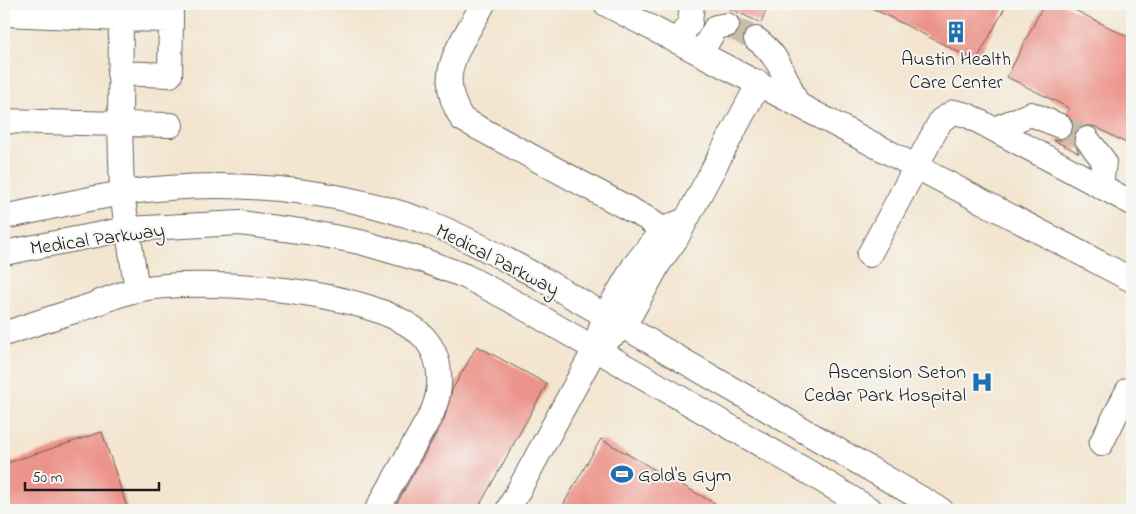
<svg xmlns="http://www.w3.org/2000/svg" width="1136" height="514" viewBox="0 0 1136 514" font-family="'Indie Flower',sans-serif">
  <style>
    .building { fill: #ec948b }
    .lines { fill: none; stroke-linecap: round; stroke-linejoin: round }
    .minor-tunnel { stroke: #c8bdab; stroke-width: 24; stroke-dasharray: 24 12; stroke-linecap: butt }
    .minor-casing { stroke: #67625b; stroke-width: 26 }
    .minor { stroke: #fff; stroke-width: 24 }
    .labels { text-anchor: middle; stroke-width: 4; stroke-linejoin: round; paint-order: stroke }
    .poi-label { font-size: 20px; fill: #1c1c1c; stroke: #f6f6f2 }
    .street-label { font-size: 20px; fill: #1c1c1c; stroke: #f6f6f2 }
  </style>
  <rect width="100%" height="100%" fill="#f6f6f2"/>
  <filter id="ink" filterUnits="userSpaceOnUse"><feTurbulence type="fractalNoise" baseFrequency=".02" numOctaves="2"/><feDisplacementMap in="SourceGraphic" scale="10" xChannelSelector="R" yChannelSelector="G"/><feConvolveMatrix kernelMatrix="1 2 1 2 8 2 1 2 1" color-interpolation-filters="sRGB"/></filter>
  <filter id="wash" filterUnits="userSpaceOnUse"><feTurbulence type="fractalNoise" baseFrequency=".0096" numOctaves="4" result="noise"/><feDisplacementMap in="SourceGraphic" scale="20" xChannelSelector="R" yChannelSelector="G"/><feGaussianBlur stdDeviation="1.12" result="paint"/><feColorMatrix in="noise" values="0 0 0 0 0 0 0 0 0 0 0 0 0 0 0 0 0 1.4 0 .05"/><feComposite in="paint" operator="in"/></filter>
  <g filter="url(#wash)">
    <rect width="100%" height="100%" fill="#f3e5cf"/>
    <g id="blocks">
      <path class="building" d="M720 4H769L761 23Z
        M864 4H1007L976 61Z
        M1044 4H1063L1132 39V146L1094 126H1085L1075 133 1074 141 1079 153 1053 140H1062L1072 132 1074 124 1066 114 1069 108 1007 77Z
        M477 346 547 384 477 510H393L444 420 452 390Z
        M102 432 128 510H4V464Z
        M601 439 726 510H560Z"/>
    </g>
  </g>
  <g filter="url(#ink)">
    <use href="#blocks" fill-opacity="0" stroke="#67625b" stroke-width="1"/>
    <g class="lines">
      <path class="minor-tunnel" d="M727 25 756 39
        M1060 126 1087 139"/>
      <g class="minor-casing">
        <path id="minor" d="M171 4V20L121 19 120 124 171 125
          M483 4C461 46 433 73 462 119L646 218 676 239
          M606 4 1132 280
          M4 14 121 19
          M756 39C779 55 786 79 797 104
          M677 41 690 23 692 4
          M701 53 716 27 727 25
          M119 73 170 75 171 20
          M4 121 120 124 122 194 137 290
          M994 129 1031 114 1060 126
          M1087 139 1104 161 1101 187
          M4 217C58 206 113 192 168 188 257 181 353 193 437 226 473 241 507 260 542 279L941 510
          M4 253 127 229 240 223 307 232 360 242 422 260 465 276 507 298 810 473 871 510
          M869 255 941 120 954 112 967 115 1132 203
          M4 334C33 324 61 315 90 306 105 300 121 293 137 290 197 276 388 289 427 341 443 362 442 390 432 413L377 510
          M610 337 623 328 659 263 676 239 759 83
          M1101 444 1128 390
          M508 510 595 349 604 317 634 266 663 229 685 220"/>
      </g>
      <use href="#minor" class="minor"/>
    </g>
  </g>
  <defs>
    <g id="building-bare" transform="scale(1.725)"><path d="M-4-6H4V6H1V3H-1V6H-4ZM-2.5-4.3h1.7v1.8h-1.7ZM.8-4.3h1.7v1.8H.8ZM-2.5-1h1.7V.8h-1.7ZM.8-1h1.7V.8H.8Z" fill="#1f6fb2" stroke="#f6f6f2" stroke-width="2.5" paint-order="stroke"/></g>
    <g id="hospital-bare" transform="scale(1.725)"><path d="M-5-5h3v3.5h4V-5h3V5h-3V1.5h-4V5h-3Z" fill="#1f6fb2" stroke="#f6f6f2" stroke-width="2.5" paint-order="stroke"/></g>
    <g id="stadium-bare" transform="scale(1.725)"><path d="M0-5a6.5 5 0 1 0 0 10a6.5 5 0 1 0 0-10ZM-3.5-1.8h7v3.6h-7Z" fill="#1f6fb2" stroke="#f6f6f2" stroke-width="2.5" paint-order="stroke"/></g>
  </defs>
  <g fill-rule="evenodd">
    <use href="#building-bare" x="956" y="32"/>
    <use href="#hospital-bare" x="982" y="382"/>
    <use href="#stadium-bare" x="622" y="474"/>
  </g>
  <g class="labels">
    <g class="poi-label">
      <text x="956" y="65">Austin Health<tspan x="956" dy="23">Care Center</tspan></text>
      <text x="966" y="378" text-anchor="end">Ascension Seton<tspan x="966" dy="23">Cedar Park Hospital</tspan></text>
      <text x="638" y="481" text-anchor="start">Gold's Gym</text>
    </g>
    <g class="street-label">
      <text transform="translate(97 238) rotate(-8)" y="7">Medical Parkway</text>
      <text transform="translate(498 259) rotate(27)" y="7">Medical Parkway</text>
    </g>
  </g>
  <rect width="1136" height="514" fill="none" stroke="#f6f6f2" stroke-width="20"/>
  <path d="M25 482v8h134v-8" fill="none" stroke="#1c1c1c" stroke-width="2.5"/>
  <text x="32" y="482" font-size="15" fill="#1c1c1c" stroke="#f6f6f2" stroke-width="4" paint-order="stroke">50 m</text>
</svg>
